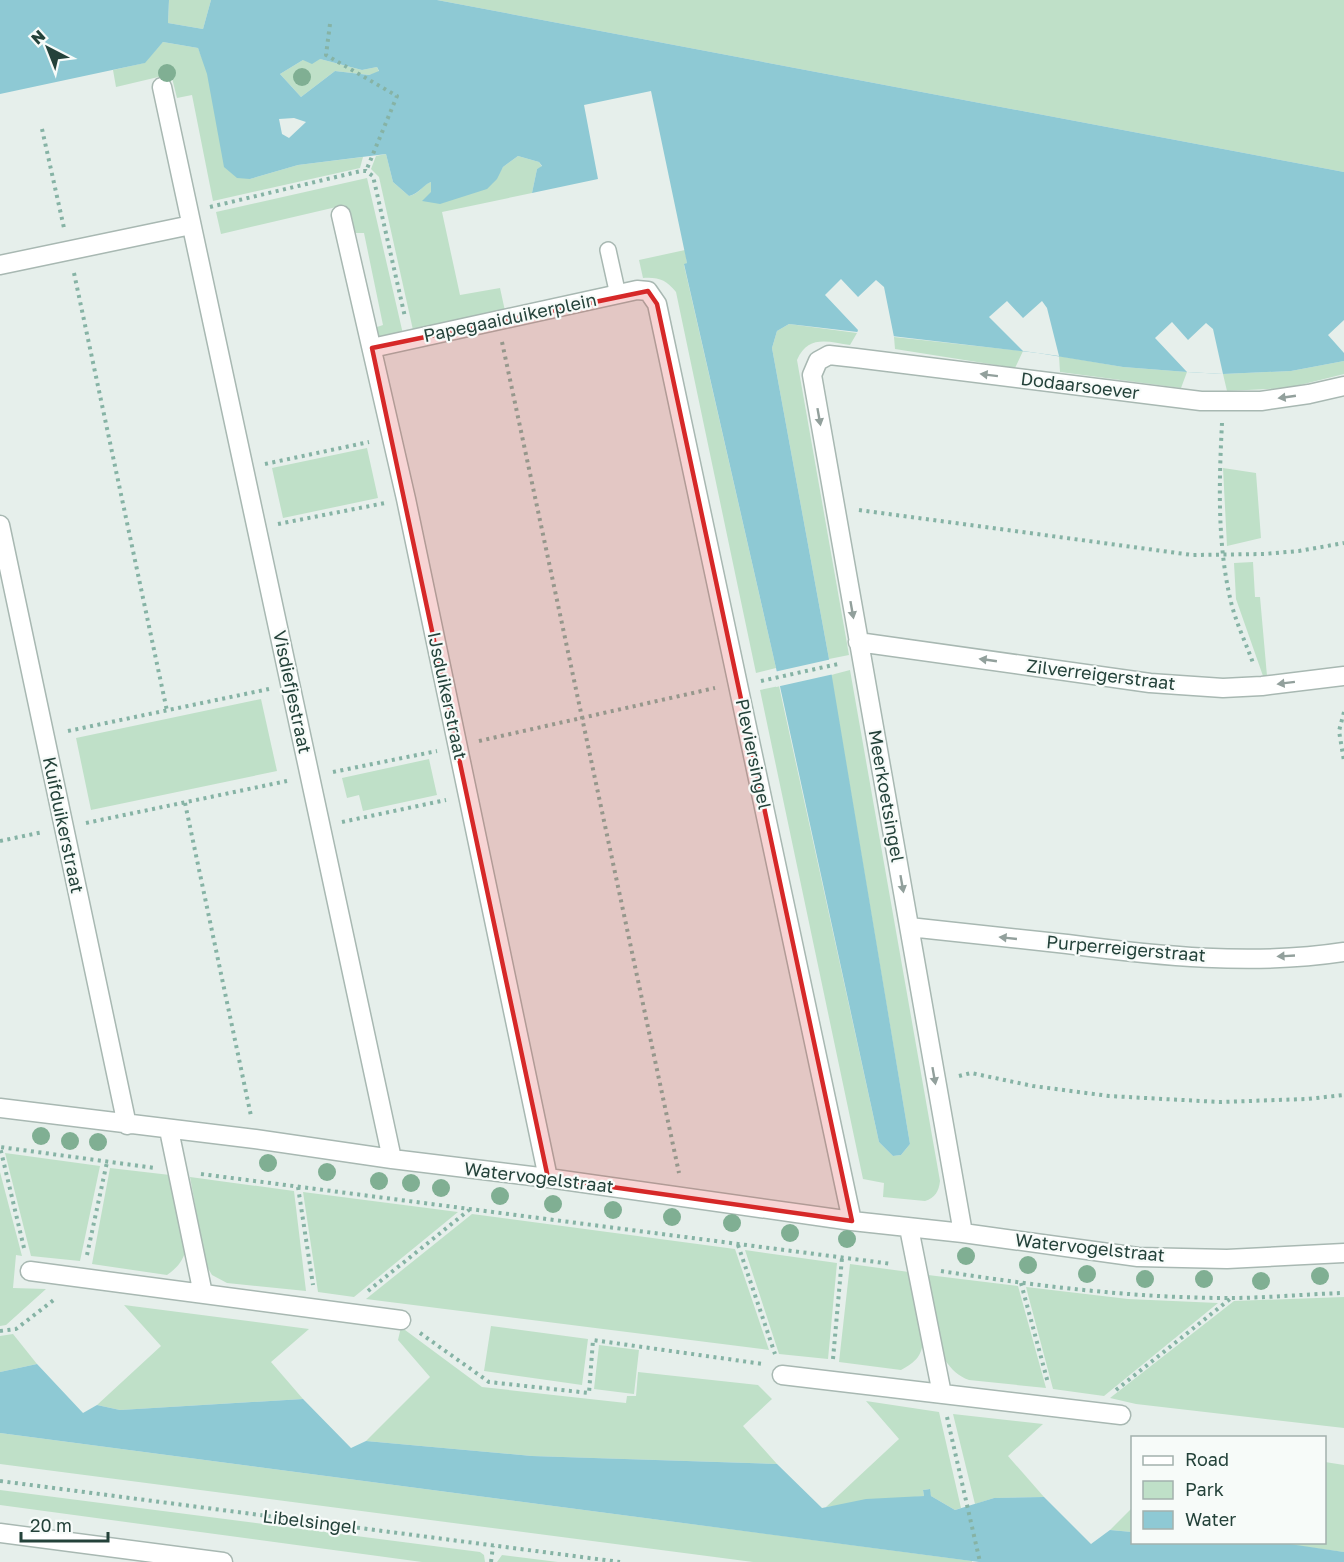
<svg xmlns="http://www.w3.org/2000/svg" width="1344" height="1562" viewBox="0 0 1344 1562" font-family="'Golos Text',sans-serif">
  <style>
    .green { fill: #bfe0c8 }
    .water { fill: #8ec9d4; fill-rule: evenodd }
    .pier { fill: #e6efeb }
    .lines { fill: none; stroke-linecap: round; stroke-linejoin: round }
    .service-casing { stroke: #a8b8b2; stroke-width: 18 }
    .minor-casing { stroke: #a8b8b2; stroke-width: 21 }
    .path { stroke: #86b3a5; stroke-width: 4; stroke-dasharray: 3 4.5; stroke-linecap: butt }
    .service { stroke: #fff; stroke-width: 15 }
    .minor { stroke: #fff; stroke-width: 18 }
    .tree { fill: #80af93 }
    .oneway { fill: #92a09c }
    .marked { fill: #d62828; fill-opacity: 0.2; stroke: #d62828; stroke-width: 4.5; stroke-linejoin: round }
    .labels { text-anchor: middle; stroke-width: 4.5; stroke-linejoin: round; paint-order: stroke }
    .street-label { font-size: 18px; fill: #24423a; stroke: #f7fbf9 }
  </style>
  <rect width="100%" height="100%" fill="#e6efeb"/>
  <path class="green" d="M169 0H211L203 29 168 23Z
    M437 0H1344V172Z
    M163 42 198 48 250 179 298 165 363 157 360 168 213 201 192 95 177 98 171 74 116 87 113 70 144 63Z
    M320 59 362 70 377 67 379 72 369 75 335 71 301 97 280 74 303 60Z
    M386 154 393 182 409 196C421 193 422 185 431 182V192L496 179 503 167 518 156 539 162 542 167 537 169 532 193 442 212 460 295 500 288 505 311 413 330 379 177 371 169 376 156Z
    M367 178 403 334 376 339 374 328 383 325 364 233H354L345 205 221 234 216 212Z
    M685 250 687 263 684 265 776 668 756 673 676 292C666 280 659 277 643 278L639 260Z
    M789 324 857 333 850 345C829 342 808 334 797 360L849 655 829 659 772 348 777 331Z
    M894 337 1023 351 1015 368 895 349Z
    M1059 356 1123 367 1187 372 1181 388 1060 372Z
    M1344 361V374L1288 388 1227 391 1223 374 1291 371Z
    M367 448 378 498 283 518 272 468Z
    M1223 468 1256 473 1261 538 1227 546Z
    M1253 562 1255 597H1260L1267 676H1263L1236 599 1234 563Z
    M850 670 940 1181C939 1191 935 1198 925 1201L883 1197 884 1183 863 1179 760 690 779 686 879 1142 893 1156 901 1155 910 1144 831 675Z
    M261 699 277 771 91 810 76 738Z
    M429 759 437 795 363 811 359 795 347 798 342 778Z
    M5 1153 100 1166 80 1261 31 1256Z
    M110 1168 170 1175 186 1250C182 1262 177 1268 167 1275L92 1264Z
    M0 1172 22 1256 16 1255 13 1288 46 1289 6 1325 0 1326Z
    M190 1177 294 1191 306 1291 227 1283 212 1275 206 1265Z
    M303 1192 458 1212 354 1297 318 1292Z
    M472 1214 735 1249 769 1350 366 1299Z
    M745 1250 837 1263 828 1359 779 1354Z
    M850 1264 909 1272 923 1338C923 1355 916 1362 901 1370L839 1362Z
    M928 1275 1018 1286 1046 1388 969 1380C958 1376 952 1370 945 1360Z
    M1026 1287 1128 1299 1218 1303 1104 1396 1053 1389Z
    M1344 1297V1428L1136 1404 1110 1398 1234 1301Z
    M124 1305 309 1329 271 1362 303 1399 120 1410 97 1405 161 1346Z
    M491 1326 588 1339 582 1385 484 1371Z
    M401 1327 482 1387 626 1403 627 1396H636L638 1372 758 1385 772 1399 743 1426 777 1464 532 1456 366 1441 430 1377 398 1340Z
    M13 1334 37 1364 0 1372V1336Z
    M599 1345 639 1350 634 1394 594 1389Z
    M866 1401 939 1412 961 1508 955 1510 931 1496 929 1489 923 1490 924 1496 826 1507 899 1439Z
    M953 1414 1043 1424 1008 1456 1044 1497 994 1498 975 1504Z
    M0 1433 972 1561V1562H753L0 1464Z
    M1325 1462 1344 1465V1552L1276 1543 1324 1542Z
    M0 1490 480 1552 484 1555 485 1562H422L0 1505Z
    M1132 1508V1532L1110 1530Z
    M502 1555 558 1562H497Z"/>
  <path class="water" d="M0 0H169L168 23 203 29 211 0H437L1344 172V361L1291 371 1223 374 1187 372 1123 367 1038 353 789 324 777 331 772 348 829 659 910 1144 901 1155 893 1156 879 1142 776 668 684 264 687 263 651 91 584 105 598 179 532 193 537 169 542 166 539 162 518 156 503 167 497 179 487 189 440 204 422 201 431 192V182C423 185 420 193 409 196L393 182 386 154 298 165 250 179 237 178 224 167 207 74 198 48 163 42 145 63 0 94ZM320 59 362 70 377 67 379 71 369 75 335 71 301 97 280 74 303 60 312 64ZM294 118 306 122 289 138 282 134 279 119Z
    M37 1364 83 1413 97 1405 120 1410 303 1399 351 1448 366 1441 532 1456 777 1464 822 1508 866 1499 924 1496 923 1490 930 1489 931 1496 955 1510 994 1498 1044 1497 1091 1544 1110 1530 1132 1532V1542H1276L1344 1552V1562H979L0 1433V1372Z"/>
  <path class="pier" d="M841 279 858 297 876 280 884 287 894 337 857 333 858 330 825 295Z
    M1007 301 1023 318 1042 301 1047 308 1059 356 1023 351 989 317Z
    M1344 320V353L1328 335Z
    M1172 322 1188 340 1206 323 1213 329 1223 374 1187 372 1155 338Z
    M832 659 834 674 776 687 774 672Z"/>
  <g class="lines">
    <g class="service-casing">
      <path id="service" d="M608 250 618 295"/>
    </g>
    <g class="minor-casing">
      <path id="minor" d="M162 87 392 1159
        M341 215 406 499 548 1178
        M0 265 191 225
        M372 348 637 290 648 291 657 304 852 1221
        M0 525 127 1125
        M858 642 1150 683 1223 688 1262 686 1344 676
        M909 927C962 933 1015 938 1067 944 1157 956 1254 966 1344 952
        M0 1108 255 1139 392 1159 548 1178 852 1221 963 1233 1138 1257 1227 1259 1344 1253
        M169 1130 203 1294
        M909 1228 942 1394
        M963 1233 812 375 818 361 829 355 856 358 1201 401H1261L1309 394 1344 386
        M30 1271 401 1320
        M782 1375 1121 1415
        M0 1533 223 1562"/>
    </g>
    <path class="path" d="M330 24 326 55 397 96 366 171
      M42 129 64 228
      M210 207 361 171H366L373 176 405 317
      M74 273 167 711
      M502 342 679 1173
      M1222 423C1219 482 1217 544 1231 602 1236 623 1246 643 1253 663
      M265 464 369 442
      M859 510 1192 555 1264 554 1299 551 1344 543
      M278 524 385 503
      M761 681 838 664
      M1344 712 1339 731 1344 761
      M68 731 269 689
      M479 741 715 688
      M333 772 437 751
      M185 803 251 1116
      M342 822 446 800
      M86 823 287 781
      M0 841 43 832
      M959 1076 971 1073 1033 1086 1109 1096 1219 1102 1307 1099 1344 1095
      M201 1174 892 1264
      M298 1187 313 1285
      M738 1245 775 1354
      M24 1248 0 1147 155 1168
      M87 1255 107 1162
      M941 1271C1037 1286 1133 1298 1229 1298 1267 1298 1306 1294 1344 1293
      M1021 1283 1048 1383
      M368 1291 469 1210
      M0 1331 16 1329 55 1299
      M420 1333 489 1382 589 1393 593 1340 763 1364
      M833 1359 842 1258
      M1116 1390 1230 1299
      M947 1417 980 1562
      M0 1481 620 1562
      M491 1562 493 1546"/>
    <use href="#service" class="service"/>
    <use href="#minor" class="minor"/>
  </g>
  <g class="tree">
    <circle cx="167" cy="73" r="9"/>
    <circle cx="302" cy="77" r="9"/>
    <circle cx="41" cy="1136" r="9"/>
    <circle cx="70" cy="1141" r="9"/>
    <circle cx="98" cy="1142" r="9"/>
    <circle cx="268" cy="1163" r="9"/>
    <circle cx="327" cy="1172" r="9"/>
    <circle cx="379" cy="1181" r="9"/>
    <circle cx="411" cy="1183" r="9"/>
    <circle cx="441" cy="1188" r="9"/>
    <circle cx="500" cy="1196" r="9"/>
    <circle cx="553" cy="1204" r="9"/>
    <circle cx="613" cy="1210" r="9"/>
    <circle cx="672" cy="1217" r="9"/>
    <circle cx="732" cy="1223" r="9"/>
    <circle cx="790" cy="1233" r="9"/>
    <circle cx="847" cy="1239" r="9"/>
    <circle cx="966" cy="1256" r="9"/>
    <circle cx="1028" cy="1265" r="9"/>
    <circle cx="1087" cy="1274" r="9"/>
    <circle cx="1320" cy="1276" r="9"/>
    <circle cx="1145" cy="1279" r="9"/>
    <circle cx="1204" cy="1279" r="9"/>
    <circle cx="1261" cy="1281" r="9"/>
  </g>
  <defs><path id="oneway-solid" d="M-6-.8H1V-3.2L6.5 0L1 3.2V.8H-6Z" transform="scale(1.5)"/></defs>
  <g class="oneway">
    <use href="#oneway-solid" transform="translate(989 375) rotate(-173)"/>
    <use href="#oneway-solid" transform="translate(1287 397) rotate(172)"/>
    <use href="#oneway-solid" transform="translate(819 417) rotate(80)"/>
    <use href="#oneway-solid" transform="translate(852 610) rotate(80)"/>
    <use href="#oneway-solid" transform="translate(988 660) rotate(-172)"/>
    <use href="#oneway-solid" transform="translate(1286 683) rotate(173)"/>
    <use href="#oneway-solid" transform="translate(902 884) rotate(80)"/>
    <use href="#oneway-solid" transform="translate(1008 938) rotate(-174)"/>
    <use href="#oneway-solid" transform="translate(1286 956) rotate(177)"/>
    <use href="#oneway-solid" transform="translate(934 1076) rotate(80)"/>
  </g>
  <path class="marked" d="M648 291 657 304 852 1221 548 1178 372 348Z"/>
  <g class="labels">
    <g class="street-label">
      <text transform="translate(510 318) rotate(-12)" y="6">Papegaaiduikerplein</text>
      <text transform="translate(1080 386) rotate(7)" y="6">Dodaarsoever</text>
      <text transform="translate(1101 675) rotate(7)" y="6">Zilverreigerstraat</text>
      <text transform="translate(292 692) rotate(78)" y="6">Visdiefjestraat</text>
      <text transform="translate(447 696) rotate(78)" y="6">IJsduikerstraat</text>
      <text transform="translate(753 754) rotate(78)" y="6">Pleviersingel</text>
      <text transform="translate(886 796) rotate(80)" y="6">Meerkoetsingel</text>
      <text transform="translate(63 825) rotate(78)" y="6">Kuifduikerstraat</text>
      <text transform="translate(1126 949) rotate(5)" y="6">Purperreigerstraat</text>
      <text transform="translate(539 1178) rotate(7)" y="6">Watervogelstraat</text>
      <text transform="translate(1090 1248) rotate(6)" y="6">Watervogelstraat</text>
      <text transform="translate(310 1522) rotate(7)" y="6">Libelsingel</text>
    </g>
  </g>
  <rect x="1131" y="1436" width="195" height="108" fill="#f7fbf9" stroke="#a3b1ad" stroke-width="1.5"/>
  <rect x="1143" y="1456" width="30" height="9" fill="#ffffff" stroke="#a3b1ad" stroke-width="1.5"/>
  <text x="1185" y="1466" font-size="18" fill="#24423a">Road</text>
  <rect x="1143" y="1481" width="30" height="18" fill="#bfe0c8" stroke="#a3b1ad" stroke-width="1.5"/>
  <text x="1185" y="1496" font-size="18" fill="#24423a">Park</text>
  <rect x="1143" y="1511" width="30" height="18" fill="#8ec9d4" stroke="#a3b1ad" stroke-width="1.5"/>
  <text x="1185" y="1526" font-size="18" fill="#24423a">Water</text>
  <g transform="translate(48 48) rotate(318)" stroke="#f7fbf9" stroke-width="4.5" paint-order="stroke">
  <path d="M0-4.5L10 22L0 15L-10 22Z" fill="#24423a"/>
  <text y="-9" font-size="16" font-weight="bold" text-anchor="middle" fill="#24423a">N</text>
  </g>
  <path d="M21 1532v9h87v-9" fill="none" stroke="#24423a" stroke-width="3"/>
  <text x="30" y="1532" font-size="18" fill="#24423a" stroke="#f7fbf9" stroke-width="4.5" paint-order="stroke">20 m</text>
</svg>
